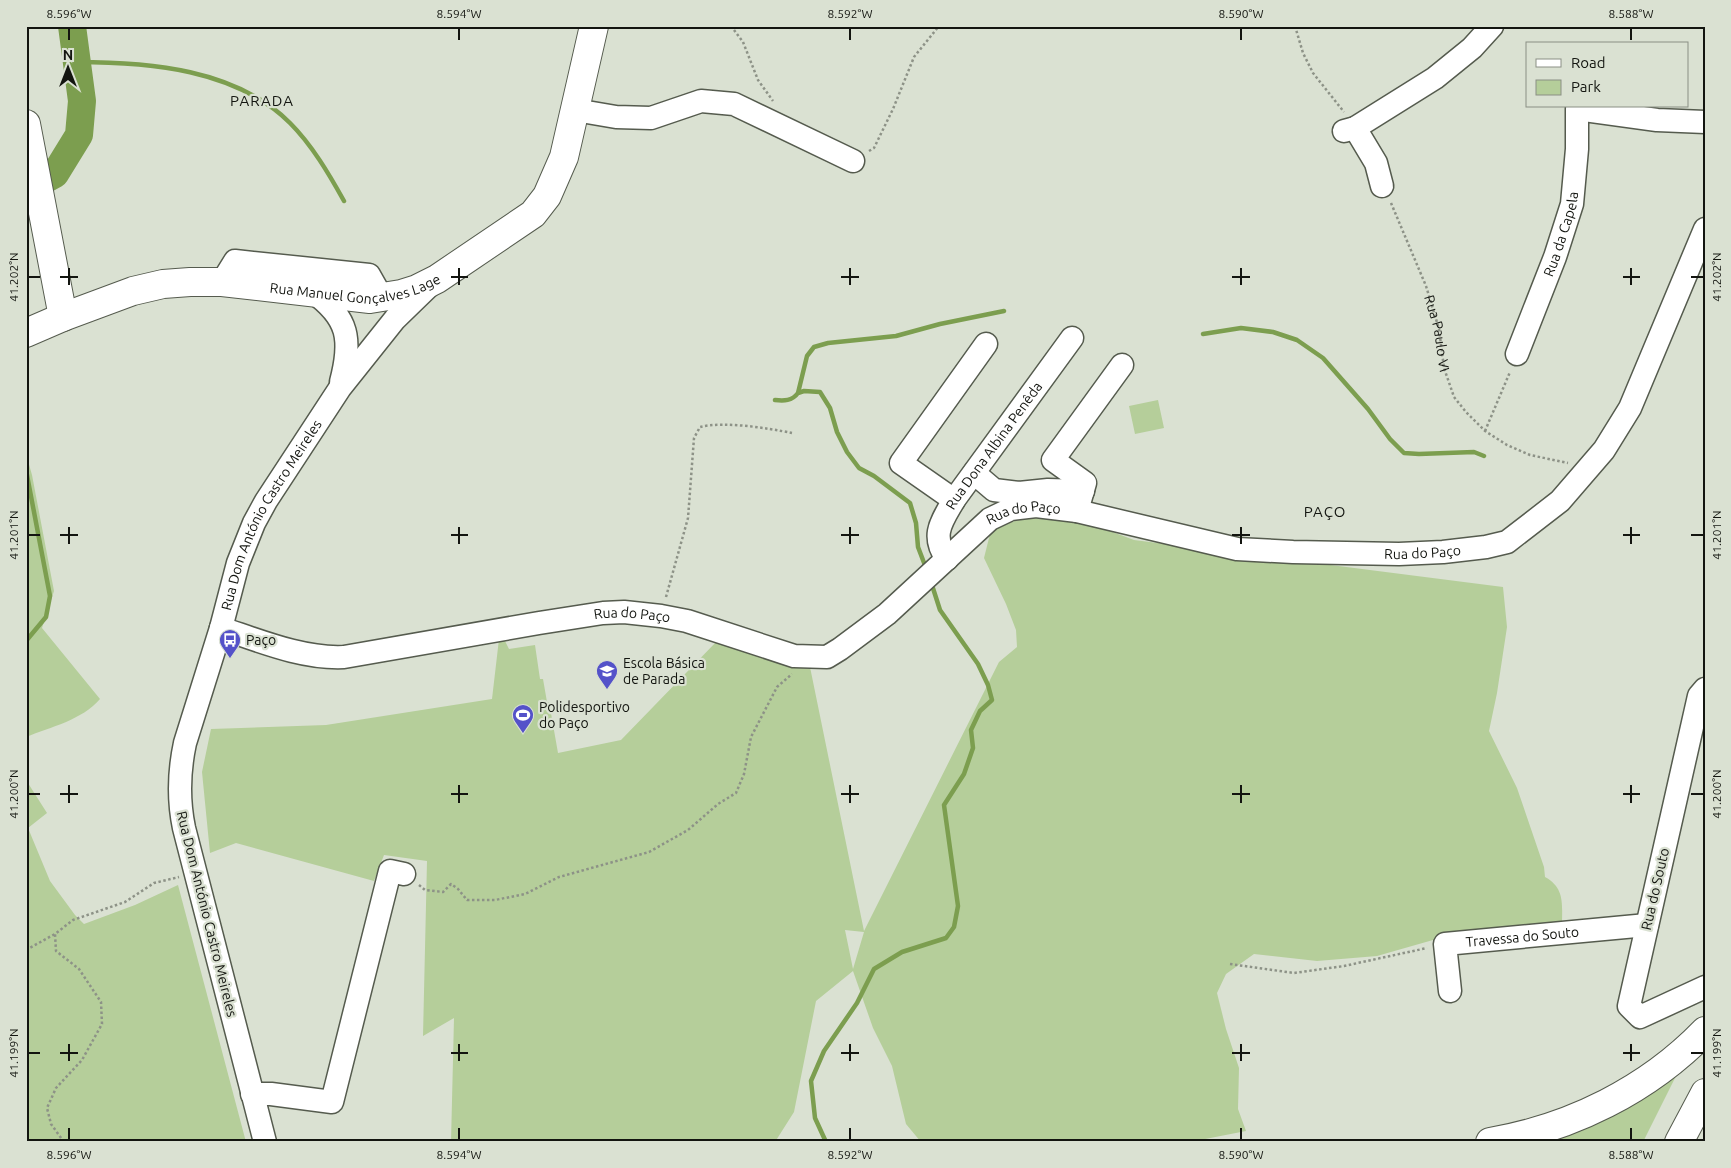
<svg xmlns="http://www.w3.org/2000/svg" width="1731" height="1168" viewBox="0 0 1731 1168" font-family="Ubuntu,sans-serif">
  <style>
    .green { fill: #b5ce9a; fill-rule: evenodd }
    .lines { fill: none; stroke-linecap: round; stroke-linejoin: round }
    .stream { stroke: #7c9e4f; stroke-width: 4.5 }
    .river { stroke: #7c9e4f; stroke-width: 28 }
    .minor-casing { stroke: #555b4e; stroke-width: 25 }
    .major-casing { stroke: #555b4e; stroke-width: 30 }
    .highway-casing { stroke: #555b4e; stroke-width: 30 }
    .path { stroke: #8d9287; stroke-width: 2.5; stroke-dasharray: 2.5 2.5; stroke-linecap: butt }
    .minor { stroke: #fff; stroke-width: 22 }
    .major { stroke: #fff; stroke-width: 28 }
    .highway { stroke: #fff; stroke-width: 28 }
    .ticks { fill: none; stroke: #131510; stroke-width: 2 }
    .labels { text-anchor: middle; stroke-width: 4.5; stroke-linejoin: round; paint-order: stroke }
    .street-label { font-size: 14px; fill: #131510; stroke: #dae1d2 }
    .poi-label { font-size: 14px; fill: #131510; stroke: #dae1d2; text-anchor: start }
    .neighbourhood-label { font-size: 15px; letter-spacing: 1px; fill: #131510; stroke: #dae1d2 }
    .neatline { fill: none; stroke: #131510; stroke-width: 2 }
    .ticks-label { font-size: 12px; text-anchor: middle; fill: #131510 }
  </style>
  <rect width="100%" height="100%" fill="#dae1d2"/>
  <path class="green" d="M1158 400 1164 428 1135 434 1129 406Z
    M26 454 32 475 54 591 42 628 100 699C82 720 51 727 26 737Z
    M1067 515 1134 540 1503 587 1507 627 1497 693 1489 731 1517 788 1544 867 1545 877C1565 888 1562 904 1562 925L1480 933 1433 940 1377 956 1317 961 1254 954 1226 974 1217 993 1226 1029 1239 1068 1238 1109 1246 1131 1190 1142H921L906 1124 892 1066 873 1028 853 971 816 1001 794 1112 775 1142H451L454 1018 423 1036 427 861 384 855 374 881 236 843 210 853 202 772 211 729 326 725 492 699 499 639H504L509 649 535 645 540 679H543L547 702H549L558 753 621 740 718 640 810 667 864 931 999 662 1017 647 1016 630 1006 604 984 558 990 534 997 527 1021 519ZM845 930 864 932 853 969Z
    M26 780 47 813 28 828 50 881 75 915 84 924 135 905 178 885 246 1142H26Z
    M1682 1064 1643 1142H1545Z"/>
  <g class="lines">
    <path class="stream" d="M76 62C149 62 236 69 290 123 312 145 329 174 344 201
      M1203 334 1241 328 1273 332 1297 340 1323 358 1368 409 1390 439 1404 453 1419 454 1474 452 1484 456
      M798 393 804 391 820 392 830 408 837 432 847 452 859 468 874 476 910 503 916 523 918 547 926 568
      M775 400C784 401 792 401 798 393L807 356 814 347 828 343 896 336 940 324 1004 311
      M26 470 50 596 46 617 26 641
      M826 1142 815 1118 811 1081 824 1051 857 1003 874 969 902 952 946 938 954 927 958 906 944 805 964 774 973 748 971 730 980 711 992 700 988 685 978 664 940 610 931 582"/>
    <path class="river" d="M26 190 55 174 79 135 82 101 72 26"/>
    <g class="minor-casing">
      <g id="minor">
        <path d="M575 110 616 117 651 118 701 101 734 104 853 161"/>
        <path d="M1355 128 1376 163 1382 186"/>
        <path d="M1344 131 1355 128 1435 78 1472 48 1492 26"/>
        <path d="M222 282 235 261 369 275 382 298"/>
        <path d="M313 292C349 318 352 340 341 382"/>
        <path id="s2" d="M1517 354 1555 257 1572 204 1577 149V109L1657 120 1705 122"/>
        <path d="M974 473 994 490 1019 493 1048 490 1083 491"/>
        <path d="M954 500 901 463 986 344"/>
        <path d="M1077 511 1085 483 1053 460 1122 365"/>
        <path id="s3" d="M947 559C930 535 942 521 954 500L1072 338"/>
        <path id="s4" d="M221 628C260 641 303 659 344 657L539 623 603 613 624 612 661 616 687 621 794 656 827 657 840 649 887 614 990 519 1011 509 1036 506 1077 511 1237 549 1293 552 1399 554 1443 552 1486 547 1507 542 1560 501 1604 450 1630 408 1705 229"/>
        <path d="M1705 689 1699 696 1629 1006 1640 1017 1705 987"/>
        <path id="s5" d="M1450 991 1445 944 1647 925"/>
        <path d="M252 1094H271L332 1102 390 871 404 874"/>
        <path id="s6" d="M265 1142 184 828C178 799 179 771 185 743L221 628 238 563 254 523 266 501 340 388 395 319 429 286"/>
      </g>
    </g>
    <g class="major-casing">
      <g id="major">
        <path d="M26 124 63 317"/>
        <path id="s7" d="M26 333 63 317 133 291 163 284 190 282H222L370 299 401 294 417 289 437 279 533 214 547 196 564 157 594 26"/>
      </g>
    </g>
    <g class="highway-casing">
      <path id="highway" d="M1490 1142C1571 1128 1648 1090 1705 1031
        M1679 1142 1705 1093"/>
    </g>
    <g class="path">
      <path d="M731 26 743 42 758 80 773 101"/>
      <path d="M1295 26 1303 53 1313 73 1344 112"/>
      <path d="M869 151 874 148 893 109 914 57 939 26"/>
      <path id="s1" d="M1391 203 1426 286 1439 329 1444 368 1454 397 1466 412 1485 431 1507 445 1530 455 1568 463"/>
      <path d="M1485 431 1510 372"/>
      <path d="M666 597 688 518 694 438 700 427C724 421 767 428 792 433"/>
      <path d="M419 885 425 890 443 892 451 884 458 889 467 900H495L525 894 559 877 649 852 688 830 718 804 736 793 744 774 751 737 777 687 792 674"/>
      <path d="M26 950 55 934"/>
      <path d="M1230 964 1294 973 1344 966 1427 948"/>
      <path d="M64 1142 51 1124 47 1108 56 1088 82 1060 102 1024 101 1002 79 969 56 951 55 934 73 920 125 902 154 883 179 877"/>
    </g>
    <use href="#minor" class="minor"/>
    <use href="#major" class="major"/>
    <use href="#highway" class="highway"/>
  </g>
  <path class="ticks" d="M69 28V40M459 28V40M850 28V40M1241 28V40M1631 28V40M69 268V285M459 268V285M850 268V285M1241 268V285M1631 268V285M28 277H40M60 277H78M451 277H468M841 277H859M1232 277H1250M1623 277H1640M1691 277H1704M69 527V544M459 527V544M850 527V544M1241 527V544M1631 527V544M28 535H40M60 535H78M451 535H468M841 535H859M1232 535H1250M1623 535H1640M1691 535H1704M69 785V803M459 785V803M850 785V803M1241 785V803M1631 785V803M28 794H40M60 794H78M451 794H468M841 794H859M1232 794H1250M1623 794H1640M1691 794H1704M69 1044V1061M459 1044V1061M850 1044V1061M1241 1044V1061M1631 1044V1061M28 1053H40M60 1053H78M451 1053H468M841 1053H859M1232 1053H1250M1623 1053H1640M1691 1053H1704M69 1128V1140M459 1128V1140M850 1128V1140M1241 1128V1140M1631 1128V1140"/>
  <defs>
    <g id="bus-pin" transform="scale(1.125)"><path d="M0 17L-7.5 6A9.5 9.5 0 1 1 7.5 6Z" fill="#5452c9" stroke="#dae1d2"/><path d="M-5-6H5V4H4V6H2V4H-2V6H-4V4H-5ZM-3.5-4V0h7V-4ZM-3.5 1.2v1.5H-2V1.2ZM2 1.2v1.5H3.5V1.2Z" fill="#fff"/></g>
    <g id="school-pin" transform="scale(1.125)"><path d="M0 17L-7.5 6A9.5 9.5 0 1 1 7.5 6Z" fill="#5452c9" stroke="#dae1d2"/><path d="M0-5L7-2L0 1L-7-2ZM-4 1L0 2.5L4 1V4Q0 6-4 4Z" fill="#fff"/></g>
    <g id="stadium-pin" transform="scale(1.125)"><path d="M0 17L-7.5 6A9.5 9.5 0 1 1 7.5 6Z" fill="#5452c9" stroke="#dae1d2"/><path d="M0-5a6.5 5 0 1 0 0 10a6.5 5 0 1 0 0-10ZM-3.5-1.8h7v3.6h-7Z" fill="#fff"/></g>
  </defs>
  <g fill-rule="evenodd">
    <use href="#bus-pin" x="230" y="640"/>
    <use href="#school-pin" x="607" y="671"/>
    <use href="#stadium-pin" x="523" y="715"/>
  </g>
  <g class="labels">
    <g class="street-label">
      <text dy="5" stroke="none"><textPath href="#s2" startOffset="128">Rua da Capela</textPath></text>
      <text dy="5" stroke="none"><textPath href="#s7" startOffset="340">Rua Manuel Gonçalves Lage</textPath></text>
      <text dy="5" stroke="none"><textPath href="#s1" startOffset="139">Rua Paulo VI</textPath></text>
      <text dy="5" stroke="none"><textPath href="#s3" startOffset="132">Rua Dona Albina Penêda</textPath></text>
      <text dy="5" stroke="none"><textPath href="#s6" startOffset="655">Rua Dom António Castro Meireles</textPath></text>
      <text dy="5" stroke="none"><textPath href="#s4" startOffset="869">Rua do Paço</textPath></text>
      <text dy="5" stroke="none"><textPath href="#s4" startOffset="1274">Rua do Paço</textPath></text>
      <text dy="5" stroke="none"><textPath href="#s4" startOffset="419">Rua do Paço</textPath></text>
      <text transform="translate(1655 889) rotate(-77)" y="5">Rua do Souto</text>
      <text transform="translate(207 914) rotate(76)" y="5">Rua Dom António Castro Meireles</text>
      <text dy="5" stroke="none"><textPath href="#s5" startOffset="125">Travessa do Souto</textPath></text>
    </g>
    <g class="poi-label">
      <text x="246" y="645">Paço</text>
      <text x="623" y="668">Escola Básica<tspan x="623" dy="16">de Parada</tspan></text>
      <text x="539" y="712">Polidesportivo<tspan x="539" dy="16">do Paço</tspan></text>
    </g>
    <g class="neighbourhood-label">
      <text x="262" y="106">PARADA</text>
      <text x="1325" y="517">PAÇO</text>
    </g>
  </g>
  <rect width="1731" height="1168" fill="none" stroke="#dae1d2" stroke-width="55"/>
  <rect x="1526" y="42" width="162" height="65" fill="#dae1d2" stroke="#8a8f84"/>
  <rect x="1536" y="59" width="25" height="8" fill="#ffffff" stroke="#8a8f84"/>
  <text x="1571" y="68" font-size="15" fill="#131510">Road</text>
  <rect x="1536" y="80" width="25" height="15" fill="#b5ce9a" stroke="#8a8f84"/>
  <text x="1571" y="92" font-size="15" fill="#131510">Park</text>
  <g transform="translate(68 68)" stroke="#dae1d2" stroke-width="4" paint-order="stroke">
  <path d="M0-4L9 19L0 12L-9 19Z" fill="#131510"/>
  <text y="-8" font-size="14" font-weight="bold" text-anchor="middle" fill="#131510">N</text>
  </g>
  <rect x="28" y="28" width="1676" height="1112" class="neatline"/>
  <g class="ticks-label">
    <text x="69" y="18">8.596°W</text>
    <text x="459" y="18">8.594°W</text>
    <text x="850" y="18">8.592°W</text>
    <text x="1241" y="18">8.590°W</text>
    <text x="1631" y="18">8.588°W</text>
    <text transform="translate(14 277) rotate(-90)" y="4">41.202°N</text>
    <text transform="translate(1717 277) rotate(-90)" y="4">41.202°N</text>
    <text transform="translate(14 535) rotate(-90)" y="4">41.201°N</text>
    <text transform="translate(1717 535) rotate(-90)" y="4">41.201°N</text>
    <text transform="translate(14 794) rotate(-90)" y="4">41.200°N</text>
    <text transform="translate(1717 794) rotate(-90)" y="4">41.200°N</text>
    <text transform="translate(14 1053) rotate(-90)" y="4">41.199°N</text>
    <text transform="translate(1717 1053) rotate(-90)" y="4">41.199°N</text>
    <text x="69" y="1159">8.596°W</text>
    <text x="459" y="1159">8.594°W</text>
    <text x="850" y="1159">8.592°W</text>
    <text x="1241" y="1159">8.590°W</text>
    <text x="1631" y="1159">8.588°W</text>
  </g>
</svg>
